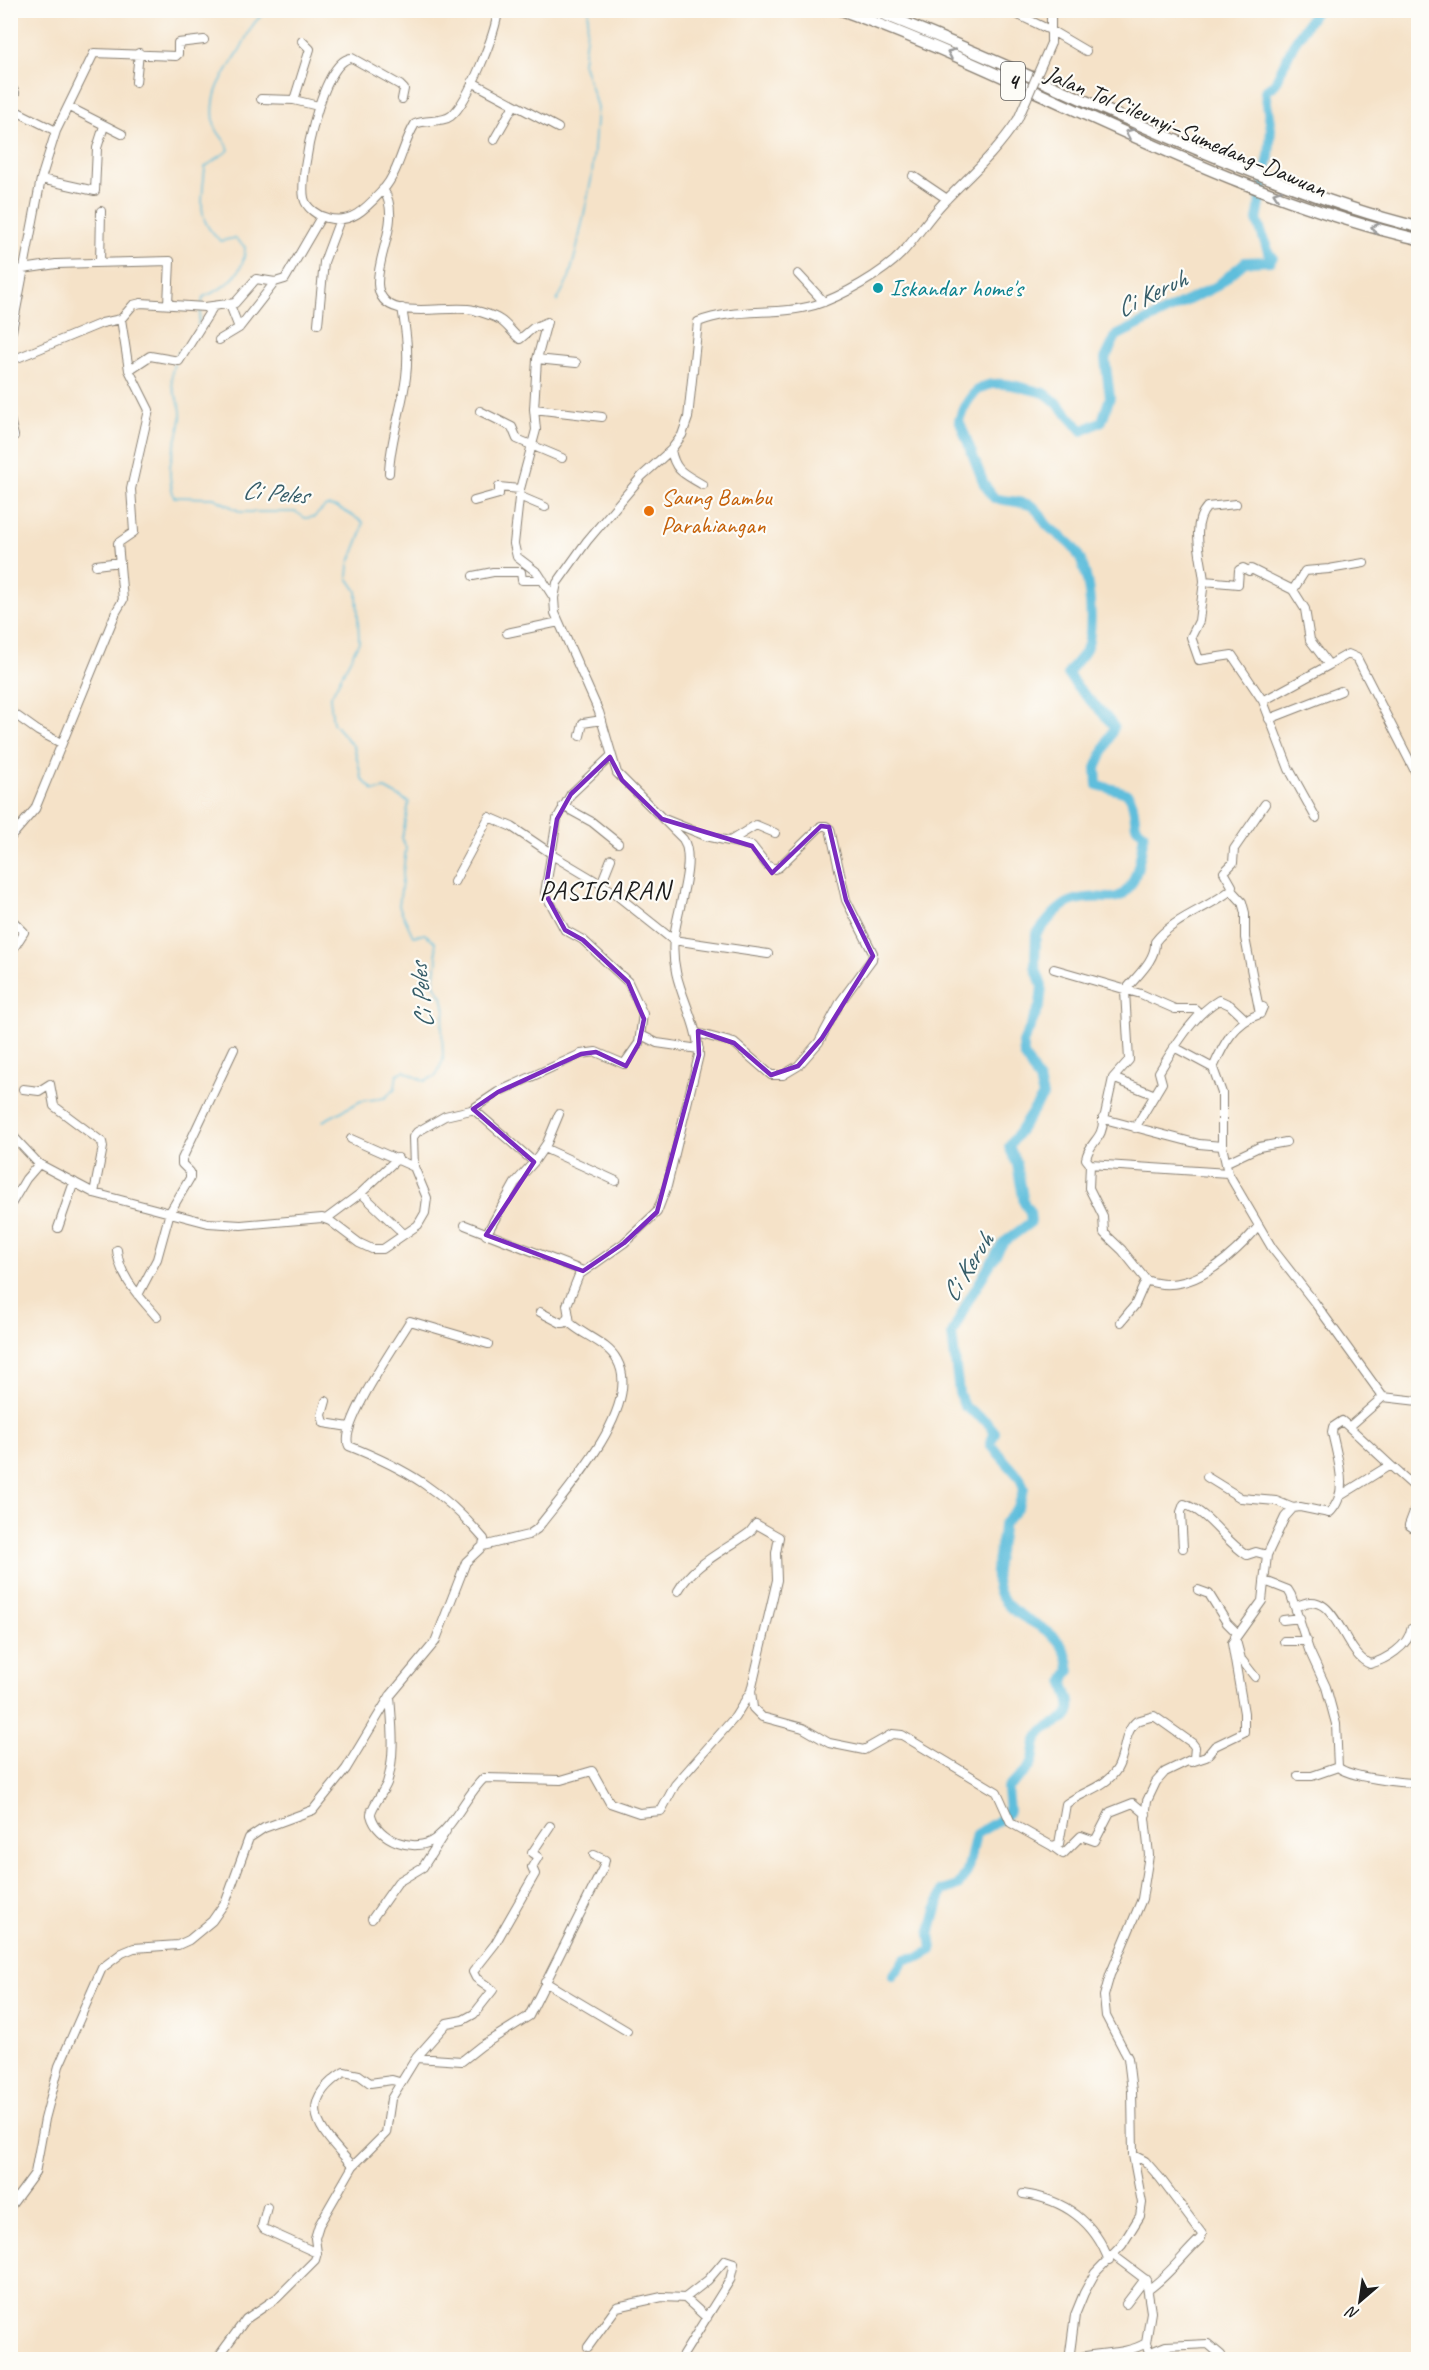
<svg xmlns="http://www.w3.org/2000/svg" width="1429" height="2370" viewBox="0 0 1429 2370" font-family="Caveat,sans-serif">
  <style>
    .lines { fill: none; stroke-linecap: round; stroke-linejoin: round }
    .stream { stroke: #5ebedc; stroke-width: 1.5 }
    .river { stroke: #5ebedc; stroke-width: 10 }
    .minor-casing { stroke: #887f72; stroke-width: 10 }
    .highway-casing { stroke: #887f72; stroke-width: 13 }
    .minor { stroke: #fff; stroke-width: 8 }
    .highway { stroke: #fff; stroke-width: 10 }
    .minor-bridge-casing { stroke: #887f72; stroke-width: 10; stroke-linecap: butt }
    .minor-bridge { stroke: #fff; stroke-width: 8 }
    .oneway { stroke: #999 }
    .marked { fill: none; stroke: #7b2cbf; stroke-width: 4.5; stroke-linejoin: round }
    .culture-dot { fill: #0f9aa8; stroke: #fdfcf7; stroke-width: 2 }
    .food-dot { fill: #e8710a; stroke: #fdfcf7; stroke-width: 2 }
    .labels { text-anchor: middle; stroke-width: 4.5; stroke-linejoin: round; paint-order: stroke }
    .shield { fill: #fdfcf7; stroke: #605f5e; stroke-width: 1.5 }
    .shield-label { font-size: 22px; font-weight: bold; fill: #1c1c1c }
    .street-label { font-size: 24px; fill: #1c1c1c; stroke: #fdfcf7 }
    .culture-label { font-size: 24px; fill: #0d838f; stroke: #fdfcf7; text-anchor: start }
    .food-label { font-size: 24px; fill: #c56008; stroke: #fdfcf7; text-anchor: start }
    .water-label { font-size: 26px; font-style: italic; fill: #365d69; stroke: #fdfcf7 }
    .quarter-label { font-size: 27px; letter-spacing: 1.5px; fill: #1c1c1c; stroke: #fdfcf7 }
  </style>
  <rect width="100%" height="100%" fill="#fdfcf7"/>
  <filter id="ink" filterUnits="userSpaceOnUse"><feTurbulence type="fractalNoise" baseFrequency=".0167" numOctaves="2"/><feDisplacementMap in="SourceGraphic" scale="12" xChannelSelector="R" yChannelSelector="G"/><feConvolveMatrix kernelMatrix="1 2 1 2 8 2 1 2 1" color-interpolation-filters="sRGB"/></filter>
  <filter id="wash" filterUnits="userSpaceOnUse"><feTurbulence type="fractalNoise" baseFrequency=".008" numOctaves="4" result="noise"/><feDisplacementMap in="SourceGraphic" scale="24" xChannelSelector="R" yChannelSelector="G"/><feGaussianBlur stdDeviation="1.35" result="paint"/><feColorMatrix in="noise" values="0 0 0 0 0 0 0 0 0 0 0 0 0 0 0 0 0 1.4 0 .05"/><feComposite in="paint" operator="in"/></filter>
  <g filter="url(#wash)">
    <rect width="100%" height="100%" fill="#f5e2c8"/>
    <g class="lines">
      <path class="stream" d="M557 301 569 278 576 252 592 176 597 107 583 63 589 10
        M202 304 203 297C226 288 245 274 245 247L235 238 221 241C194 221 203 196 205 167L229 150C226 139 215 133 214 122 210 91 223 77 238 53 249 35 250 20 271 10
        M198 325 201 309
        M176 356 182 348
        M174 364C165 392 183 397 181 418 177 452 163 459 174 497L214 498 241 512H296L305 518 314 517 326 506 337 507 363 522 361 534 349 564 348 578 357 591 359 642 330 698 333 723 354 747 362 779 374 791 385 789 409 802 402 838 406 848 399 906 413 936 425 934 435 942 437 960 434 984 442 996 445 1011 442 1025 443 1060 436 1076 424 1081 404 1071 397 1074 395 1088 385 1098 361 1101 323 1121"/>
      <path class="river" d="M893 1976 905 1959 919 1957 932 1950 930 1934 942 1891 958 1886 967 1872 976 1834 1003 1818 1009 1811 1007 1789C1014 1781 1025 1774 1030 1766 1037 1758 1031 1744 1042 1732 1050 1723 1067 1723 1070 1709 1073 1694 1056 1685 1070 1671 1065 1619 1012 1627 998 1590 991 1569 1003 1546 1003 1525L1018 1507 1024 1489 1020 1478 990 1444 995 1432 987 1422 964 1406 959 1393 952 1334 968 1301 1003 1243 1031 1222 1030 1212 1024 1203 1017 1164 1009 1147 1043 1096 1039 1081 1024 1055 1023 1043 1040 1005 1042 986 1035 966 1036 934C1046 924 1056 908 1070 902 1082 897 1097 897 1110 898 1137 899 1141 852 1144 834L1136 826C1131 787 1132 795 1097 785L1096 768 1114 727C1101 707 1080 695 1068 674 1074 662 1087 655 1089 640 1093 615 1090 571 1075 550 1069 541 1056 534 1048 526 1041 519 1040 509 1030 505 1019 501 1005 501 994 498L984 484 959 420C972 384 989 378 1024 388 1031 390 1040 391 1046 394 1060 404 1071 418 1082 431L1102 421 1110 397 1105 359 1116 336 1217 286 1245 262 1270 261 1273 257 1269 254 1257 220 1269 156 1271 129 1265 91 1274 85 1293 45 1316 10"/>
    </g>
  </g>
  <g filter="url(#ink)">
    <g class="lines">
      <g class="minor-casing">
        <path id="minor" d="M1008 10 1052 31 1086 51
          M1051 10V43
          M136 82 139 53
          M472 82 558 128
          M10 84 15 93 10 100
          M261 99 294 100 318 106
          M402 99 404 89 400 85 352 58C322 59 299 174 304 198 306 208 318 216 327 218 352 225 367 207 383 190 400 170 402 145 415 124 426 119 442 123 451 116 468 102 496 33 498 10
          M294 100 310 49 302 41
          M69 107 122 134
          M10 108 56 131 94 53 176 56 178 54V43L204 40
          M494 140 514 105
          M913 176 947 199
          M41 179 95 191 97 148 104 126
          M383 189C402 219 377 252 378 284 380 326 448 303 474 310 483 313 493 315 500 320 508 325 513 334 520 339L533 328 547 322
          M100 263 101 211
          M10 271 56 264 170 261 168 304
          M798 274 824 302
          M230 305 239 328
          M547 322 537 359 534 409 536 430 520 489 514 544 517 557 538 573 554 598
          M318 324 324 262 339 222
          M12 331 41 179 56 131
          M219 340 239 328 275 282
          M537 359 576 363
          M10 361 102 323 121 319 133 305 141 303 205 307 235 303 256 279 275 282 285 279 321 217
          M129 370 150 356 179 361 213 307
          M534 409 602 417
          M480 411 512 427 517 439 562 458
          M10 419 14 436
          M671 450C675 472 685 474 703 485
          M389 473C390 440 402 410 406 377 409 353 406 331 402 308
          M519 496 545 507
          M474 501 499 494V487L520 489
          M1236 504 1207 507C1190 525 1202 558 1204 581L1238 584 1239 570 1243 568 1249 571 1251 569 1293 590
          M1364 563 1329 569 1305 571 1293 590 1305 609 1310 640 1329 665 1348 654 1357 658 1418 777
          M96 565 120 562
          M473 576 493 572H521L522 580H543
          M1204 581 1199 621 1191 637 1199 660 1232 655 1263 701 1329 665
          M507 633 559 622
          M1263 701 1289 769 1316 818
          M10 711 38 731 61 743
          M1269 719 1341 691
          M580 736 583 723 602 720
          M563 806 592 822 618 843
          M664 819 706 836 752 846 767 865 774 869 779 867 821 826H826L830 829 846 900 873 953 872 959 841 1001 819 1042 798 1066 783 1075H771L734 1043 697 1033
          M10 838 35 809 116 612 123 600 118 543 134 532 131 489 149 410 129 370 121 319
          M730 841 756 825 775 833
          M552 855 609 889 673 940 768 954
          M454 882 489 817 512 827 552 854
          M601 884 611 859
          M1231 890 1232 886 1224 872 1233 863 1234 849 1265 804
          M10 918 24 932 10 954
          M1054 969 1141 994 1175 1009H1195L1200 1014
          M1263 1007 1260 1014C1234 1022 1223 1045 1213 1068L1222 1093V1146L1228 1173 1272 1248 1315 1303 1383 1397 1349 1427 1390 1465 1340 1496
          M641 1035 657 1043 699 1049
          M1174 1047 1213 1068
          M1113 1078 1155 1095
          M23 1089 39 1091 50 1084 54 1106 102 1142 103 1147 94 1193
          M473 1109 534 1162
          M1135 1128 1162 1083 1159 1072C1175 1046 1193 1015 1219 1000L1230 1005 1245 1019
          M10 1133 39 1164
          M351 1139 414 1167
          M1222 1146 1199 1144 1104 1119 1113 1078 1129 1060 1125 991C1135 977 1156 961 1155 942 1173 918 1207 909 1231 890L1242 902 1245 913V938L1260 1014
          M544 1148 616 1181
          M1227 1162 1259 1147 1286 1142
          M1090 1164 1086 1159C1089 1141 1104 1140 1103 1118
          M361 1193 404 1234
          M10 1206 26 1179 39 1164 94 1193 208 1223 241 1225 322 1218 330 1221 359 1243 372 1249H383L418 1225 425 1213 427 1198 414 1167 413 1137 417 1132 445 1116 471 1110 498 1092 581 1054 596 1052 624 1064 639 1043 643 1014 628 982 583 940 565 930 545 893 557 819 571 794 610 757
          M326 1219 361 1193 398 1158
          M465 1225 583 1271
          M58 1228 74 1182
          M486 1235 515 1183 534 1162 547 1143 559 1114
          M117 1250C119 1277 140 1297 157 1317
          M1146 1280 1122 1250 1104 1233 1103 1216 1089 1188 1090 1164 1228 1173
          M138 1295 157 1259 170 1212 190 1178V1172L182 1164V1159L234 1049
          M540 1312 561 1323H564L568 1316
          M1121 1322 1135 1305 1146 1280C1189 1297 1232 1257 1258 1227
          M1383 1397 1418 1401
          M326 1401 322 1415 324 1423 349 1427
          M1390 1465 1418 1490
          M1207 1477 1241 1498 1276 1501 1293 1508
          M1418 1501 1409 1525 1418 1531
          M483 1546 484 1539C443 1491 407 1469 349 1446 338 1427 397 1343 410 1321L488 1344
          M1183 1548 1181 1512 1184 1504C1210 1513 1224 1541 1247 1555L1256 1552 1267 1555
          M1265 1581 1288 1590 1291 1595 1309 1650 1326 1687 1336 1724 1338 1767
          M1198 1590 1209 1594 1227 1623 1237 1633
          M678 1591C694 1563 725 1551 750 1532L756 1524 779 1537 776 1553 777 1580 751 1691
          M1296 1607C1336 1583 1341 1653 1370 1664 1385 1660 1409 1646 1411 1629
          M1283 1620 1300 1618
          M1235 1637 1241 1659 1255 1677
          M1284 1641H1307
          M390 1696C392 1724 396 1755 387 1783 384 1791 370 1809 371 1815 377 1840 415 1854 435 1839 456 1823 466 1795 484 1778L561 1780 592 1771 610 1803 639 1813 661 1811 675 1785 735 1717 751 1691 753 1708 762 1717 803 1728 829 1743 864 1750 892 1734 902 1735 997 1792 1011 1823 1052 1846 1059 1844 1066 1804C1083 1791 1105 1788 1117 1769 1126 1754 1123 1732 1137 1721L1154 1716 1192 1743 1195 1747 1194 1758 1165 1772 1156 1782 1147 1801 1145 1818 1149 1855 1142 1899 1110 1975 1104 1996 1106 2016 1128 2058 1132 2091 1133 2155 1142 2203 1140 2216 1122 2245 1095 2273 1084 2293 1075 2315 1069 2360
          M1191 1762 1206 1757 1215 1746 1244 1732V1713L1232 1643 1262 1601 1267 1555 1285 1517 1293 1508 1300 1507 1329 1513C1351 1493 1337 1458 1332 1432L1333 1427 1342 1421 1349 1427
          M1298 1776H1312L1338 1767C1348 1777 1402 1783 1418 1783
          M1052 1846 1063 1854 1081 1836 1095 1841 1110 1812 1133 1803 1146 1814
          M372 1919 398 1882 423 1867 446 1831
          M545 1982 627 2031
          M416 2058 447 2023 463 2020 474 2014 493 1990 476 1978 473 1972 495 1944 535 1874 532 1867 538 1857 532 1853 550 1826
          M1133 2155 1145 2161 1160 2178 1202 2234 1201 2238C1182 2256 1169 2275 1148 2290
          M353 2166C323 2133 292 2105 344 2072L359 2075 370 2083 392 2080 399 2082
          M1023 2194C1064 2199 1095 2222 1109 2261
          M10 2207 35 2173 45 2119 59 2066 102 1968 122 1953 134 1948 178 1945 189 1940 212 1921 226 1901 249 1838 264 1828 313 1810 346 1769 390 1696 435 1642 466 1562 483 1546 528 1535 537 1529C564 1493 644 1407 617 1360 608 1343 584 1336 570 1323L567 1305 579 1275 624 1243 657 1212 667 1186 699 1055C697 1013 669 984 674 938 676 913 697 860 683 839L617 773 599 712 555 613 554 598 557 583 587 541 642 476 671 450 682 435 688 418 698 322C735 307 778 316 815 305 841 297 883 273 901 254 916 238 927 220 942 204 970 175 995 154 1018 119
          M267 2207 262 2226 264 2229 317 2253
          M1113 2255 1146 2280 1151 2312 1146 2343 1151 2360
          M685 2298 707 2318
          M1126 2304 1145 2279
          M588 2347 617 2307 662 2297 685 2298 708 2280 725 2260 734 2263 730 2280 680 2360
          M10 2351 16 2360
          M1151 2352 1166 2346 1208 2344 1221 2355
          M216 2360 246 2319 277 2298 315 2260 317 2253 315 2238 319 2225 353 2166 386 2133 391 2099 416 2058 462 2061 481 2046 529 2016 603 1868 605 1860 594 1855
          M1071 2360C1096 2350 1122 2357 1146 2343"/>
      </g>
      <g class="highway-casing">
        <path id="highway" d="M841 10C1035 80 1217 193 1418 239
          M872 10C1003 60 1128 124 1258 174 1311 195 1363 214 1418 227"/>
      </g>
      <use href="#minor" class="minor"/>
      <use href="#highway" class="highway"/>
      <g class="minor-bridge-casing">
        <path id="minor-bridge" d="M1018 119 1051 43"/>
      </g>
      <use href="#minor-bridge" class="minor-bridge"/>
    </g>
    <defs><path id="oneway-chevron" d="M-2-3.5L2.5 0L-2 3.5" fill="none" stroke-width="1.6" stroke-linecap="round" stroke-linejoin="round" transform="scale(1.5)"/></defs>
    <g class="oneway">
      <use href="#oneway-chevron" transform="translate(951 53) rotate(-156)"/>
      <use href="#oneway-chevron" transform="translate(1129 133) rotate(-156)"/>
      <use href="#oneway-chevron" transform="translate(1277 194) rotate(-159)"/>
      <use href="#oneway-chevron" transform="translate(1375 228) rotate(-165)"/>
    </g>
  </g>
  <path class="marked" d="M610 757 622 780 662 819 752 846 772 873 821 826 829 827 846 900 873 956 822 1038 798 1066 771 1075 734 1043 698 1031 699 1055 657 1212 624 1243 583 1271 486 1235 534 1162 473 1109 498 1092 581 1054 596 1052 626 1066 639 1043 644 1019 628 982 583 940 565 930 545 893 557 819 571 794Z"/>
  <circle class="culture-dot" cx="878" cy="288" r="6"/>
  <circle class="food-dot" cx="649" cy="511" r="6"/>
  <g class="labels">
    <rect class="shield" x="1001" y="62" width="24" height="38" rx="4.5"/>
    <g class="shield-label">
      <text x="1013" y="89">4</text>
    </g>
    <g class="street-label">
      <text transform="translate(1186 131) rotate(23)" y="8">Jalan Tol Cileunyi–Sumedang–Dawuan</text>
    </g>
    <g class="culture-label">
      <text x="890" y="296">Iskandar home's</text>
    </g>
    <g class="food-label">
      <text x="661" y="505">Saung Bambu<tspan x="661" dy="28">Parahiangan</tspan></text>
    </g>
    <g class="water-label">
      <text transform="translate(1151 293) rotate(-26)" y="9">Ci Keruh</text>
      <text transform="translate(275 492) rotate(5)" y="9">Ci Peles</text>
      <text transform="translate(421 996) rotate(-96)" y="9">Ci Peles</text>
      <text transform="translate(967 1267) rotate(-58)" y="9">Ci Keruh</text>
    </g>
    <g class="quarter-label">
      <text x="605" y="899">PASIGARAN</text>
    </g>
  </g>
  <rect width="1429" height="2370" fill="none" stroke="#fdfcf7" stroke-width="36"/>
  <g transform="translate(1360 2301) rotate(209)" stroke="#fdfcf7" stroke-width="4.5" paint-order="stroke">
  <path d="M0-4.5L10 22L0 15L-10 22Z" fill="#1c1c1c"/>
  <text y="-9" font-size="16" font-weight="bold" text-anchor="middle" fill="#1c1c1c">N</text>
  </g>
</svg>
